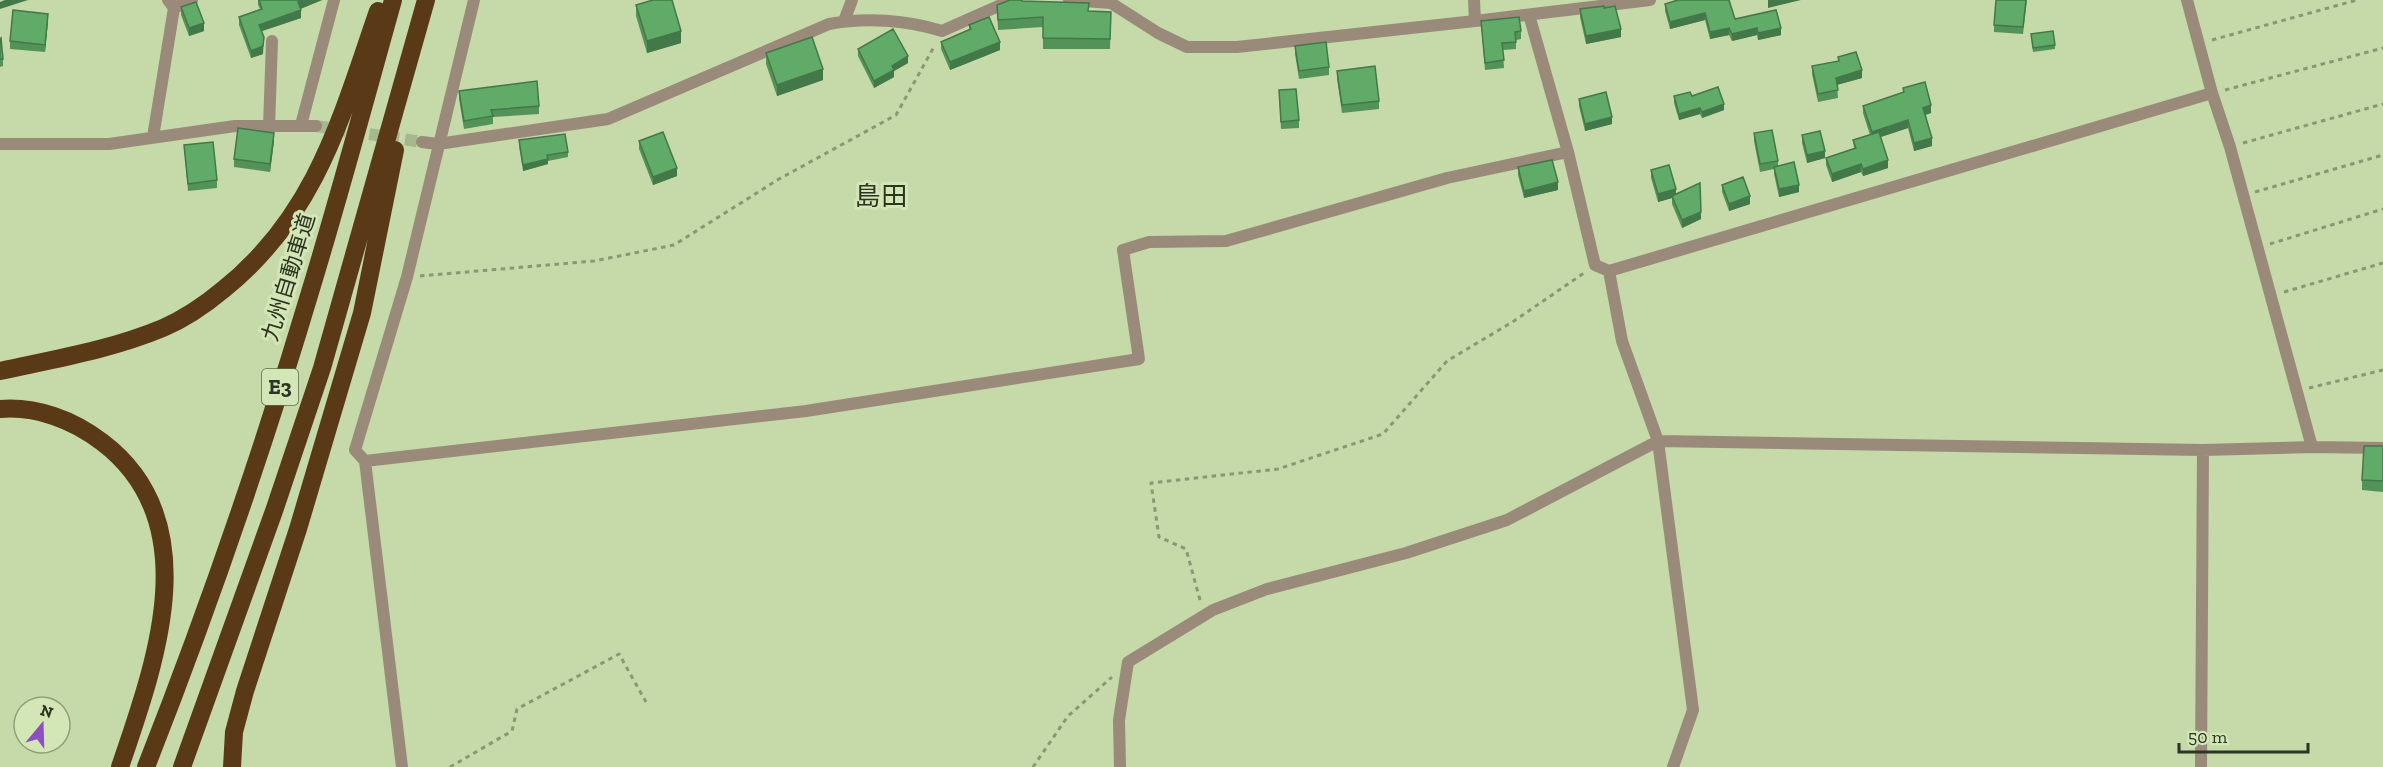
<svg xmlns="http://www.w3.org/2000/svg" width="2383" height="767" viewBox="0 0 2383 767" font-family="'Zilla Slab','Noto Sans JP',serif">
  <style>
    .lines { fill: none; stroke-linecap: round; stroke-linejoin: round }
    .street-tunnel { stroke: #a7b88e; stroke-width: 12; stroke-dasharray: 12 6; stroke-linecap: butt }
    .path { stroke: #899873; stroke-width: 3; stroke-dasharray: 4.5 4.5; stroke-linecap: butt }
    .street { stroke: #9a8a7a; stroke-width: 12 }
    .highway { stroke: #5a3a16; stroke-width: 18 }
    .wall { fill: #539359 }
    .shaded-wall { fill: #437849 }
    .building { fill: #60ab68; stroke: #437849; stroke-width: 1.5 }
    .labels { text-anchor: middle; stroke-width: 6; stroke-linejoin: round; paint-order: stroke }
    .shield { fill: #d2e6b6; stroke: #5e694e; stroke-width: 1.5 }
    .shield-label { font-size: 21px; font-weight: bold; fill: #2d3421 }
    .street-label { font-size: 22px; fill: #2d3421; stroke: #d2e6b6 }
    .quarter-label { font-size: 26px; fill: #2d3421; stroke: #d2e6b6 }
  </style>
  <rect width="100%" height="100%" fill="#c5d9a9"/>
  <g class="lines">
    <path class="street-tunnel" d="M316 126 422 142"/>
    <path class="path" d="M2212 40 2357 0
      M2225 90 2383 48
      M2243 143 2383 104
      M2255 192 2383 155
      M2270 244 2383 209
      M420 276 594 261 674 245 779 179 896 115 935 45
      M2284 292 2383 263
      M2309 388 2383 370
      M1200 600 1186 549 1159 537 1151 483 1278 469 1383 434 1447 361 1514 321 1584 273
      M450 767 512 731 517 709 619 654 646 702
      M1033 767 1068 716 1112 677"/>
    <path class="street" d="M1069 0 1111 3 1158 33 1187 47H1237L1475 21 1650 0
      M1474 0 1475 21
      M2187 0 2212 93 2230 147 2312 447
      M174 8 192 0
      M1529 15 1568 152 1595 265 1609 271 2212 93
      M844 21 852 0
      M301 125 334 0
      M269 127 272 41
      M153 137 174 8 168 0
      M422 142 438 144 608 119 829 24C865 17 907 20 942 31L1012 0
      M0 144H109L235 126H316
      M1609 271 1622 341 1658 441 1693 710 1673 767
      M365 461 806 411 1139 359 1123 250 1149 242 1226 241 1447 178 1568 152
      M402 767 365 461 355 450 407 277 474 0
      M1120 767 1119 720 1128 662 1213 610 1267 589 1406 553 1507 520 1658 441 2203 450 2312 447 2383 448
      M2201 767 2203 450"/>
    <path class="highway" d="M0 371C55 359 110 350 163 328 184 319 206 304 224 289 316 215 341 118 378 11
      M0 409C37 406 73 420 102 442 208 522 155 664 120 767
      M146 767C209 607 265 444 314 279 342 186 367 93 393 0
      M182 767 274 511 322 368 426 0
      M232 767 234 732 245 691 298 529 362 313 395 150"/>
  </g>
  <path class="wall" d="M258 0H322L300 9 301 18 262 31 263 54 251 58 239 25V17L260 9 258 5Z
    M2027 0 2023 34 1994 32V25Z
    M1022 1 1088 11 1111 12 1110 49H1043V27L998 30 997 5Z
    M1665 4 1735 19 1781 35 1758 40 1757 35 1732 41 1729 35 1710 39 1705 20 1670 29 1665 11Z
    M636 5 681 43 647 53 636 16Z
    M181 7 204 31 189 36 181 15Z
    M1604 8 1621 37 1586 44 1580 17V9Z
    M48 21 45 52 10 49V41Z
    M1481 21 1521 31V39L1516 40V49L1503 50 1504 68 1485 70Z
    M969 25 1000 50 950 70 941 49V42L969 29Z
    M2031 34 2055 45V49L2033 52Z
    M0 39 3 59V66L0 67Z
    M1295 46 1329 67V75L1299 79 1295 54Z
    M858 49 908 63 894 71V77L874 88 858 56Z
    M766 53 823 80 777 96 766 64Z
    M1838 57 1862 78 1837 85 1838 98 1818 102 1812 74V66L1838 61Z
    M1337 71 1379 101V109L1342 113 1337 79Z
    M1903 88 1931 113 1926 115 1932 146 1914 151 1908 128 1880 137 1888 168 1863 176 1861 172 1832 182 1826 165V158L1854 148 1853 140 1870 135 1863 113V106L1903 93Z
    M1279 90 1299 120V128L1281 129Z
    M459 91 539 106V114L493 117V124L464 129 459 99Z
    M1674 96H1692L1724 110 1702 118 1700 114 1679 120 1674 103Z
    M1579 99 1612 124 1585 131 1579 106Z
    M1754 133 1778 161V166L1799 192 1779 197 1774 174V169L1760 172 1754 141Z
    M1802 135 1825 158 1807 163 1802 143Z
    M519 140 568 152V157L548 161V164L523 171 519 146Z
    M274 141 270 172 234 167V159Z
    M639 141 677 176 653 185 639 149Z
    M184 145 217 180V188L188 191Z
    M1518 167 1558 190 1524 198 1518 175Z
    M1651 170 1676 194 1701 219 1682 228 1672 204V198L1658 202 1651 178Z
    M1722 185 1750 204 1729 211 1722 192Z
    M2383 446V492L2362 490V480Z"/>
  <path class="shaded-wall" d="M5 0H28L0 9V2Z
    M303 0H322L298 10V2Z
    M1768 0H1801L1768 8Z
    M301 10V18L259 32V25Z
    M1705 13V20L1670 29V22Z
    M48 14V21L45 52V45Z
    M204 23V31L189 36V28Z
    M1729 28V35L1710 39V32Z
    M1757 28V35L1732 41V34Z
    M1781 28V35L1758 40V33Z
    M1621 29V37L1586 44V36Z
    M681 31V43L647 53V41Z
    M264 37 263 54 251 58V51Z
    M1000 42V50L950 70V62Z
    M908 56V63L894 71V77L874 88V81L892 66Z
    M823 69V80L777 96V85Z
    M1862 70V78L1836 85V78Z
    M1724 104V110L1702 118V112Z
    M1931 105V113L1923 115V108Z
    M1700 108V114L1679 120V114Z
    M1612 117V124L1585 131V124Z
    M1908 120V128L1872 140V132Z
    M274 133V141L270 172V164Z
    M1932 138V146L1914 151V143Z
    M1825 151V158L1807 163V155Z
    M548 159V164L523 171V165Z
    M1888 160V168L1863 176V169Z
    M1861 164V172L1832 182V174Z
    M677 168V176L653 185V177Z
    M1558 182V190L1524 198V191Z
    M1799 185V192L1779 197V189Z
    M1676 189V197L1672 196V198L1658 202V194Z
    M1750 196V204L1729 211V204Z
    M1701 212V219L1682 228V220Z"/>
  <path class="building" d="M259 0H303L298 2 301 10 259 25 264 37 263 46 251 51 239 17 262 9Z
    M653 0H672L681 31 647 41 636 5Z
    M1010 0H1022V1L1089 3 1088 11 1111 12 1110 39 1043 38V17L998 20 997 5Z
    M1678 0H1729L1735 19 1776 10 1781 28 1758 33 1757 28 1732 34 1729 28 1710 32 1705 13 1670 22 1665 4Z
    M1996 0H2026L2023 27 1994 25Z
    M196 2 204 23 189 28 181 7Z
    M1604 6V8L1615 6 1621 29 1586 36 1580 9Z
    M13 10 48 14 45 45 10 41Z
    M989 17 1000 42 950 62 941 42 971 29 969 25Z
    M1519 17 1521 31 1515 32 1516 42 1502 43 1504 60 1485 63 1481 21Z
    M893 29 908 56 892 66 894 70 874 81 858 49Z
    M2053 31 2055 45 2033 48 2031 34Z
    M812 37 823 69 777 85 766 53Z
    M1 38 3 59H0V39Z
    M1326 42 1329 67 1299 71 1295 46Z
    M1856 52 1862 70 1836 78 1838 90 1818 94 1812 66 1839 61 1838 57Z
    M1375 66 1379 101 1342 105 1337 71Z
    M537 81 539 106 491 110 493 116 464 121 459 91Z
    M1925 82 1931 105 1923 108 1932 138 1914 143 1908 120 1872 132 1863 106 1904 92 1903 88Z
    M1718 87 1724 104 1702 112 1700 108 1679 114 1674 96 1690 92 1692 96Z
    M1296 89 1299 120 1281 122 1279 90Z
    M1606 92 1612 117 1585 124 1579 99Z
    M238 128 274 133 270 164 234 159Z
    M1772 130 1778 161 1760 164 1754 133Z
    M1820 131 1825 151 1807 155 1802 135Z
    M663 132 677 168 653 177 639 141Z
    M1879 132 1888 160 1863 169 1861 164 1832 174 1826 158 1856 148 1853 140Z
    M565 134 568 152 547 155 548 159 523 165 519 140Z
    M213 142 217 180 188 184 184 145Z
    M1552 160 1558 182 1524 191 1518 167Z
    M1794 162 1799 185 1779 189 1774 167Z
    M1669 165 1676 189 1658 194 1651 170Z
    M1743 177 1750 196 1729 204 1722 185Z
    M1700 183 1701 212 1682 220 1672 196Z
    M2364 446H2383V481L2362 480Z"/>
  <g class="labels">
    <rect class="shield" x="262" y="369" width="36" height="36" rx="4.5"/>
    <g class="shield-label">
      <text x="280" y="394">E3</text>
    </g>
    <g class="street-label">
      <text transform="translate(288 277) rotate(-73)" y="8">九州自動車道</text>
    </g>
    <g class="quarter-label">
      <text x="881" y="205">島田</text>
    </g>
  </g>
  <g transform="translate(42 725) rotate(19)"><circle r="28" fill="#d2e6b6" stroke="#909f7a" stroke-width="1.5"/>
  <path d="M0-4.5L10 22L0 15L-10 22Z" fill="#8e4ec4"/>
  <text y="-9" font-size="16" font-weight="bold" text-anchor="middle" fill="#2d3421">N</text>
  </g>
  <path d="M2179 743v9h129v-9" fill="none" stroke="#2d3421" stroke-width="3"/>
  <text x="2188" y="743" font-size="18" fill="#2d3421" stroke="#d2e6b6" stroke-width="4.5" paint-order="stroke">50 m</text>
</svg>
